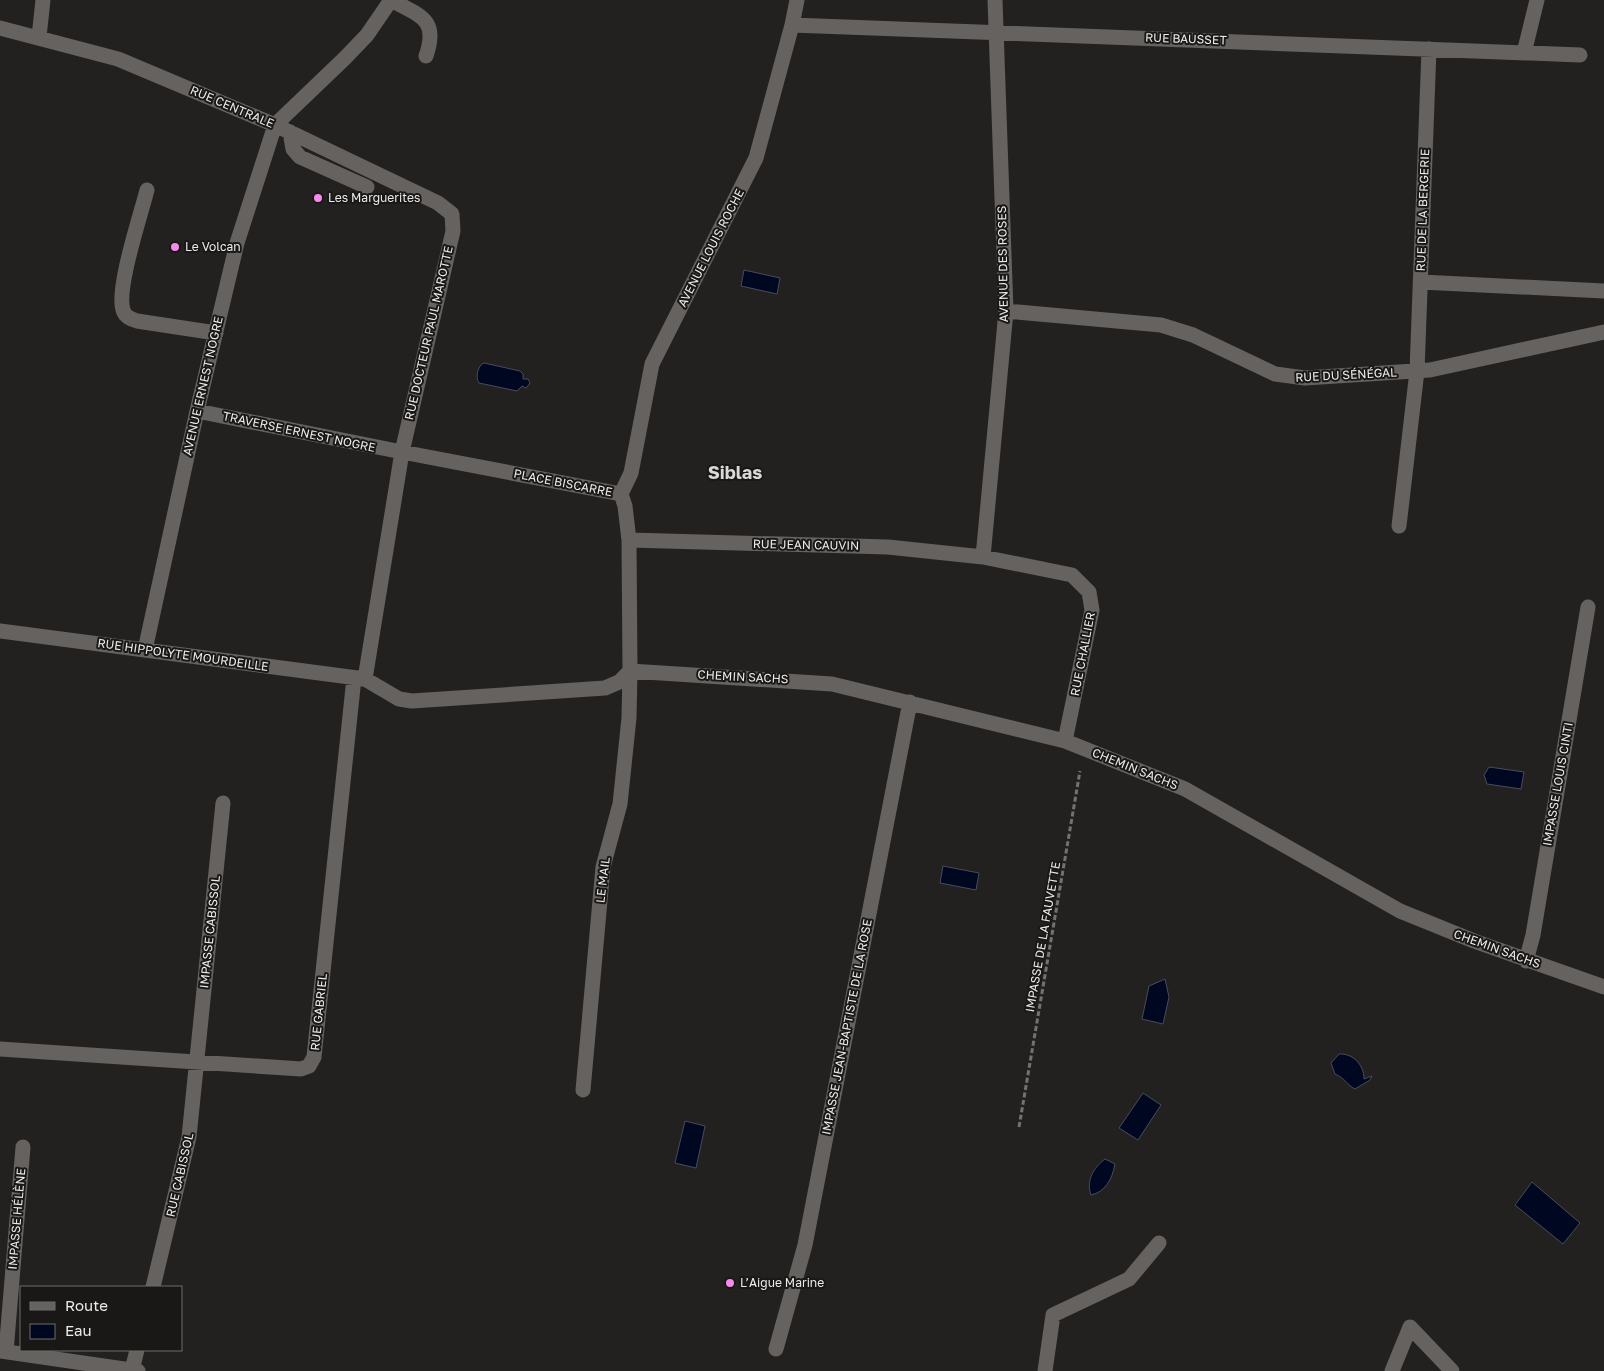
<svg xmlns="http://www.w3.org/2000/svg" width="1604" height="1371" viewBox="0 0 1604 1371" font-family="'Golos Text',sans-serif">
  <style>
    .water { fill: #000821; stroke: #474c5d }
    .lines { fill: none; stroke-linecap: round; stroke-linejoin: round }
    .path { stroke: #747270; stroke-width: 3; stroke-dasharray: 5 2.5; stroke-linecap: butt }
    .minor { stroke: #656260; stroke-width: 15 }
    .poi-dot { fill: #f788ec; stroke: #191816; stroke-width: 2 }
    .labels { text-anchor: middle; stroke-width: 4; stroke-linejoin: round; paint-order: stroke }
    .street-label { font-size: 12px; fill: #ecebe9; stroke: #191816 }
    .poi-label { font-size: 12px; fill: #ecebe9; stroke: #191816; text-anchor: start }
    .district-label { font-size: 18px; font-weight: bold; fill: #dbd9d6; stroke: #191816 }
  </style>
  <rect width="100%" height="100%" fill="#23211f"/>
  <path class="water" d="M744 270 780 278 777 294 741 286Z
    M484 363 520 371 523 374V379H528L530 383 526 388 522 386 517 391 479 383C475 377 478 365 484 363Z
    M1489 767 1524 772 1521 789 1487 784 1484 775Z
    M943 866 979 873 976 890 940 883Z
    M1165 979 1169 997 1163 1024 1142 1019 1149 986Z
    M1339 1054C1353 1053 1364 1065 1364 1079L1372 1076 1370 1080 1355 1089C1347 1085 1345 1078 1335 1074L1331 1063Z
    M1143 1093 1161 1105 1138 1140 1119 1128Z
    M685 1121 705 1126 696 1168 675 1163Z
    M1105 1159 1115 1164C1112 1180 1105 1192 1091 1195 1086 1181 1093 1168 1105 1159Z
    M1532 1182 1580 1223 1563 1244 1515 1205Z"/>
  <g class="lines">
    <path class="path" d="M1019 1127 1080 771"/>
    <path class="minor" d="M792 25 1580 55
      M0 28 118 59 275 125 438 203 452 214 453 231 402 452 197 411
      M39 37 43 0
      M1524 53 1537 0
      M290 132 293 149 300 157 367 187
      M147 190C141 214 116 289 123 310 125 317 131 319 137 321L216 333
      M1421 282 1604 291
      M1006 311 1161 325 1193 335 1275 374 1305 378 1430 370 1604 332
      M621 494 631 473 652 364 756 158 792 25 797 0
      M1399 526 1417 371 1429 49
      M629 540 888 547 983 557 1072 575 1089 592 1092 610 1065 741
      M983 557 1006 311 995 0
      M0 631 365 679 399 699 412 701 605 688 619 682 630 671 629 540 625 506 621 494
      M145 650 197 411 237 243 275 125 345 58 367 35 391 0C420 16 439 19 426 56
      M365 679 402 452 621 494
      M1526 961 1533 935 1588 607
      M0 1049 301 1069 309 1066 314 1057 354 678
      M583 1090 603 867 620 804 629 718 630 671 832 684 1065 741 1185 789 1400 911 1474 941 1604 987
      M153 1287 189 1137 223 803
      M776 1349 805 1245 910 702
      M0 1351 138 1371
      M6 1352 23 1147
      M132 1370 137 1350
      M1045 1371 1053 1315 1129 1279 1159 1243
      M1392 1371 1410 1327 1452 1371"/>
  </g>
  <g class="poi-dot">
    <circle cx="318" cy="198" r="5"/>
    <circle cx="175" cy="247" r="5"/>
    <circle cx="730" cy="1283" r="5"/>
  </g>
  <g class="labels">
    <g class="street-label">
      <text transform="translate(1186 39) rotate(2)" y="4">RUE BAUSSET</text>
      <text transform="translate(232 107) rotate(23)" y="4">RUE CENTRALE</text>
      <text transform="translate(1423 210) rotate(-88)" y="4">RUE DE LA BERGERIE</text>
      <text transform="translate(711 248) rotate(-63)" y="4">AVENUE LOUIS ROCHE</text>
      <text transform="translate(1003 264) rotate(-91)" y="4">AVENUE DES ROSES</text>
      <text transform="translate(429 333) rotate(-77)" y="4">RUE DOCTEUR PAUL MAROTTE</text>
      <text transform="translate(1346 375) rotate(-3)" y="4">RUE DU SÉNÉGAL</text>
      <text transform="translate(203 386) rotate(-77)" y="4">AVENUE ERNEST NOGRE</text>
      <text transform="translate(299 432) rotate(12)" y="4">TRAVERSE ERNEST NOGRE</text>
      <text transform="translate(563 483) rotate(11)" y="4">PLACE BISCARRE</text>
      <text transform="translate(806 545) rotate(1)" y="4">RUE JEAN CAUVIN</text>
      <text transform="translate(1083 654) rotate(-79)" y="4">RUE CHALLIER</text>
      <text transform="translate(183 655) rotate(8)" y="4">RUE HIPPOLYTE MOURDEILLE</text>
      <text transform="translate(743 677) rotate(3)" y="4">CHEMIN SACHS</text>
      <text transform="translate(1135 769) rotate(22)" y="4">CHEMIN SACHS</text>
      <text transform="translate(1558 784) rotate(-80)" y="4">IMPASSE LOUIS CINTI</text>
      <text transform="translate(603 880) rotate(-83)" y="4">LE MAIL</text>
      <text transform="translate(210 932) rotate(-84)" y="4">IMPASSE CABISSOL</text>
      <text transform="translate(1043 937) rotate(-80)" y="4">IMPASSE DE LA FAUVETTE</text>
      <text transform="translate(1497 949) rotate(20)" y="4">CHEMIN SACHS</text>
      <text transform="translate(319 1012) rotate(-84)" y="4">RUE GABRIEL</text>
      <text transform="translate(847 1027) rotate(-79)" y="4">IMPASSE JEAN-BAPTISTE DE LA ROSE</text>
      <text transform="translate(180 1175) rotate(-77)" y="4">RUE CABISSOL</text>
      <text transform="translate(17 1219) rotate(-85)" y="4">IMPASSE HÉLÈNE</text>
    </g>
    <g class="poi-label">
      <text x="328" y="202">Les Marguerites</text>
      <text x="185" y="251">Le Volcan</text>
      <text x="740" y="1287">L’Aigue Marine</text>
    </g>
    <g class="district-label">
      <text x="735" y="479">Siblas</text>
    </g>
  </g>
  <rect x="20" y="1286" width="162" height="65" fill="#191816" stroke="#6d6c6a"/>
  <rect x="30" y="1302" width="25" height="8" fill="#656260" stroke="#6d6c6a"/>
  <text x="65" y="1311" font-size="15" fill="#ecebe9">Route</text>
  <rect x="30" y="1324" width="25" height="15" fill="#000821" stroke="#6d6c6a"/>
  <text x="65" y="1336" font-size="15" fill="#ecebe9">Eau</text>
</svg>
